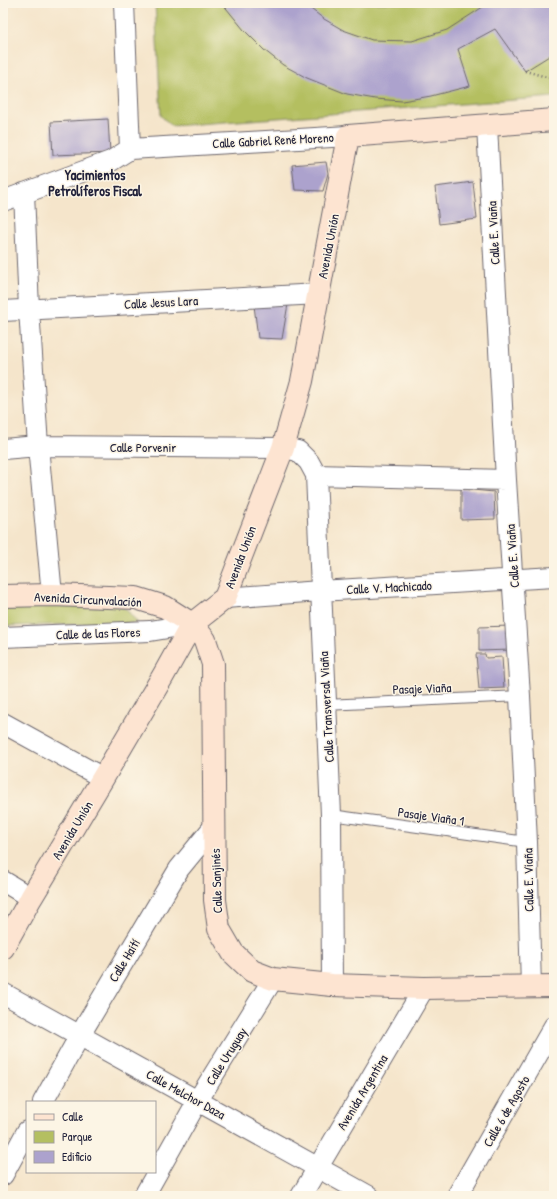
<svg xmlns="http://www.w3.org/2000/svg" width="557" height="1199" viewBox="0 0 557 1199" font-family="'Patrick Hand',sans-serif">
  <style>
    .green { fill: #b4bf61; stroke: #6b704e }
    .building { fill: #aca2cd }
    .lines { fill: none; stroke-linecap: round; stroke-linejoin: round }
    .lane-casing { stroke: #6c666d; stroke-width: 12 }
    .street-casing { stroke: #6c666d; stroke-width: 22 }
    .secondary-casing { stroke: #6c666d; stroke-width: 24 }
    .path { stroke: #6c666d; stroke-width: 2.5; stroke-dasharray: 1 3; stroke-linecap: butt }
    .lane { stroke: #fff; stroke-width: 10 }
    .street { stroke: #fff; stroke-width: 20 }
    .secondary { stroke: #fde4d1; stroke-width: 22 }
    .labels { text-anchor: middle; stroke-width: 3; stroke-linejoin: round; paint-order: stroke }
    .street-label { font-size: 13px; fill: #22223b; stroke: #fcf5e5 }
    .neighbourhood-label { font-size: 14px; font-weight: bold; fill: #22223b; stroke: #fcf5e5 }
  </style>
  <rect width="100%" height="100%" fill="#fcf5e5"/>
  <filter id="ink" filterUnits="userSpaceOnUse"><feTurbulence type="fractalNoise" baseFrequency=".025" numOctaves="2"/><feDisplacementMap in="SourceGraphic" scale="8" xChannelSelector="R" yChannelSelector="G"/><feConvolveMatrix kernelMatrix="1 2 1 2 8 2 1 2 1" color-interpolation-filters="sRGB"/></filter>
  <filter id="wash" filterUnits="userSpaceOnUse"><feTurbulence type="fractalNoise" baseFrequency=".012" numOctaves="4" result="noise"/><feDisplacementMap in="SourceGraphic" scale="16" xChannelSelector="R" yChannelSelector="G"/><feGaussianBlur stdDeviation="0.9" result="paint"/><feColorMatrix in="noise" values="0 0 0 0 0 0 0 0 0 0 0 0 0 0 0 0 0 1.4 0 .05"/><feComposite in="paint" operator="in"/></filter>
  <g filter="url(#wash)">
    <rect width="100%" height="100%" fill="#f5e5cb"/>
    <path class="green" d="M155 3H554V97L172 126 161 116Z
      M114 604 126 609 138 623 3 626V605Z"/>
    <g id="blocks">
      <path class="building" d="M222 3H303L324 19 343 30 372 40 412 41 447 30 489 3H554V53L525 71 495 29 458 49 470 86 431 96 402 101 375 99 347 94 307 78 283 65 264 50 244 30Z
        M108 119 110 153 53 155 51 122Z
        M326 162 328 173 323 191 295 190 292 165Z
        M473 182 477 219 439 224 435 187Z
        M288 304 282 339 258 338 254 305Z
        M461 489 494 492 495 519 461 520Z
        M510 626 511 650 479 651V627Z
        M476 654H485L486 658 502 657 504 688 479 689Z"/>
    </g>
  </g>
  <g filter="url(#ink)">
    <use href="#blocks" fill-opacity="0" stroke="#6c666d" stroke-width="1"/>
    <g class="lines">
      <g class="lane-casing">
        <path id="lane" d="M325 705 520 696
          M331 815 527 842"/>
      </g>
      <g class="street-casing">
        <path id="street" d="M124 3 130 149
          M487 126 506 480 520 696 527 842 531 987
          M24 193 29 309 38 446 52 595
          M3 201 111 161 130 149 348 136
          M3 311 319 294
          M3 449 38 446 283 448 298 451 309 462 316 475 331 815 332 985
          M316 475 506 480
          M225 598 320 591 554 577
          M3 637 150 631 192 624
          M3 723 103 778
          M3 881 31 898
          M3 993 369 1196
          M43 1102 80 1035 179 869 215 825
          M3 1175 27 1131
          M144 1196 198 1100 273 979
          M301 1196 424 988
          M457 1196 554 1026"/>
      </g>
      <g class="secondary-casing">
        <path id="secondary" d="M3 596 52 595 136 598 165 607 192 624 205 640 213 664 215 900 219 929 233 953 252 971 273 979 332 985 424 988 554 986
          M3 948 31 898 103 778 163 676 192 624 225 598 283 448 302 381 348 136 554 120"/>
      </g>
      <path class="path" d="M525 71 554 79"/>
      <use href="#lane" class="lane"/>
      <use href="#street" class="street"/>
      <use href="#secondary" class="secondary"/>
    </g>
  </g>
  <g class="labels">
    <g class="street-label">
      <text transform="translate(273 140) rotate(-3)" y="5">Calle Gabriel René Moreno</text>
      <text transform="translate(493 233) rotate(-93)" y="5">Calle E. Viaña</text>
      <text transform="translate(328 246) rotate(-79)" y="5">Avenida Unión</text>
      <text transform="translate(161 302) rotate(-3)" y="5">Calle Jesus Lara</text>
      <text x="143" y="452">Calle Porvenir</text>
      <text transform="translate(512 556) rotate(-94)" y="5">Calle E. Viaña</text>
      <text transform="translate(240 557) rotate(-69)" y="5">Avenida Unión</text>
      <text transform="translate(389 587) rotate(-3)" y="5">Calle V. Machicado</text>
      <text transform="translate(88 599) rotate(3)" y="5">Avenida Circunvalación</text>
      <text transform="translate(98 633) rotate(-2)" y="5">Calle de las Flores</text>
      <text transform="translate(422 688) rotate(-2)" y="5">Pasaje Viaña</text>
      <text transform="translate(326 707) rotate(-93)" y="5">Calle Transversal Viaña</text>
      <text transform="translate(431 816) rotate(8)" y="5">Pasaje Viaña 1</text>
      <text transform="translate(72 830) rotate(-59)" y="5">Avenida Unión</text>
      <text transform="translate(528 880) rotate(-91)" y="5">Calle E. Viaña</text>
      <text transform="translate(216 881) rotate(-92)" y="5">Calle Sanjinés</text>
      <text transform="translate(124 960) rotate(-59)" y="5">Calle Haití</text>
      <text transform="translate(226 1056) rotate(-58)" y="5">Calle Uruguay</text>
      <text transform="translate(362 1092) rotate(-59)" y="5">Avenida Argentina</text>
      <text transform="translate(186 1094) rotate(29)" y="5">Calle Melchor Daza</text>
      <text transform="translate(506 1111) rotate(-60)" y="5">Calle 6 de Agosto</text>
    </g>
    <g class="neighbourhood-label">
      <text x="95" y="180">Yacimientos<tspan x="95" dy="16">Petrolíferos Fiscal</tspan></text>
    </g>
  </g>
  <rect width="557" height="1199" fill="none" stroke="#fcf5e5" stroke-width="16"/>
  <rect x="26" y="1101" width="130" height="72" fill="#fcf5e5" stroke="#a5a1a1"/>
  <rect x="34" y="1114" width="20" height="6" fill="#fde4d1" stroke="#a5a1a1"/>
  <text x="62" y="1121" font-size="12" fill="#22223b">Calle</text>
  <rect x="34" y="1131" width="20" height="12" fill="#b4bf61" stroke="#a5a1a1"/>
  <text x="62" y="1141" font-size="12" fill="#22223b">Parque</text>
  <rect x="34" y="1151" width="20" height="12" fill="#aca2cd" stroke="#a5a1a1"/>
  <text x="62" y="1161" font-size="12" fill="#22223b">Edificio</text>
</svg>
